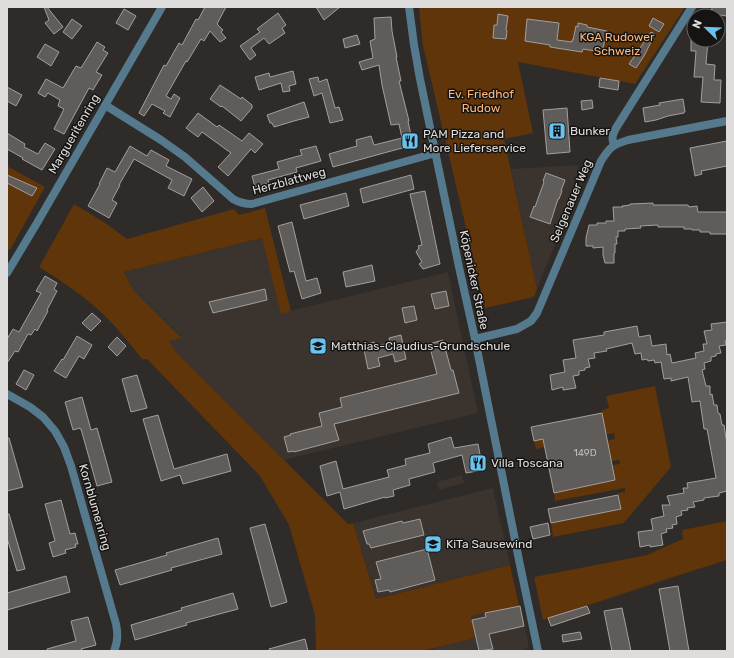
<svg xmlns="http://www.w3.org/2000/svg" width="734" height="658" viewBox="0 0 734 658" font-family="Rubik,sans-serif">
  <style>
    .built { fill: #3b332e }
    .green { fill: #5f3509 }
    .building { fill: #5f5c5a; stroke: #a29f9c }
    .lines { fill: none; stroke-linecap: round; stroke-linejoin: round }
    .minor { stroke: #567a8d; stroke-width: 8 }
    .labels { text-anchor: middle; stroke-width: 3; stroke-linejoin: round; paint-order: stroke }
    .number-label { font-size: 10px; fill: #bfbdbc }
    .park-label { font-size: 12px; fill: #ffb77a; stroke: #151413 }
    .poi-label { font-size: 12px; fill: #dfdddc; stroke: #151413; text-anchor: start }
    .street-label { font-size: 12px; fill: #dfdddc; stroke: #151413 }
  </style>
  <rect width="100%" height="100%" fill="#2e2b29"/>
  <path class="built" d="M578 165 576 181 569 210 537 289 511 169Z
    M262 238 282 313 448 272 478 413 284 460 175 351 169 341 182 337 134 291 124 272Z
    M462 475 464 483 439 490 437 482Z
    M493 488 510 565 376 599 353 523Z
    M520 606 527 636 529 648 518 651H435L434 648 468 640 471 616Z"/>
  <path class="green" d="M419 7H685L635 84 518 62 533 133 504 139 537 289 534 297 485 308 423 46Z
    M7 166 45 187 10 250 7 249Z
    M74 204 104 222 127 239 234 209 239 215 265 208 291 311 281 314 262 238 124 272 134 291 182 338 169 341 175 351 348 524 353 523 376 599 510 565 519 606 471 616 475 637 468 640 422 651H316L315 615 289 525 260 476 147 359H142C131 345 119 330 106 317 86 297 63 282 39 267Z
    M655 386 671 467 624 523 553 537 551 523 621 509 618 493 625 492V488L555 501 554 493 615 480 612 465 620 464 619 460 550 474 548 467 610 455 607 441 615 439 614 433 536 449 534 441 604 427 602 413V410L609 408 606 396Z
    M727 521V560L695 570 543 620 534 577 647 555 683 539 682 530Z"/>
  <path class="building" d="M44 7H47L63 27 54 34 45 23 49 20Z
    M205 7H226L217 24 223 30 221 32 226 38 220 42 210 31 204 41 201 39 187 62 186 61 166 96 171 99 174 94 180 98 170 117 163 113 165 111 152 104 144 116 139 113 164 65 166 66 179 43 182 45 196 19 198 20Z
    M316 7H340L324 20Z
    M712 7H727V16L719 15V16H711Z
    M124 9 136 16 128 30 116 23Z
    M278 13 286 25 282 28 285 33 269 44 264 38 251 48 256 55 250 60 240 46 260 32 257 29Z
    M498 14 508 16 506 30 507 31 506 39 493 38 494 25H497Z
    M391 17 392 31 397 57H396L401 81H399L409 121H408L413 145 333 167 329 154 357 146 356 140 371 136 374 145 402 138 399 124 391 125 382 85 379 65 362 70 359 62 373 58 370 41 375 39 374 18Z
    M653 18 664 24 659 32 649 26Z
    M72 19 82 26 72 39 63 32Z
    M527 19 559 23 557 40 572 42V40H573L576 26 578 27V23L587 25V27L607 31 602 52 583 49 582 52 550 47V45L525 41Z
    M651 32 655 34 644 56 636 68 629 64Z
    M357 35 360 44 345 48 343 39Z
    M691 40H708L706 64 715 65 714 80H721L720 103 701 102 703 77H694L696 51H691Z
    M97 42 105 47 103 50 108 53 96 72 102 75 93 90 89 88 64 134 54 129 64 109 58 106 60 100 48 93 45 97 38 93 46 79 63 88 76 66 81 68Z
    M45 44 59 52 51 66 37 57Z
    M293 71 296 84 289 86 290 91 283 92 281 83 259 90 255 77 269 73 270 77Z
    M318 77 319 82 327 79 335 108 339 107 343 120 330 123 322 93 314 96 309 79Z
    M600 78 619 81 618 90 599 87Z
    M220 85 241 99 242 97 252 105V108L241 121 222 106 221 107 210 99Z
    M7 87 22 95 16 106 7 101Z
    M683 99 685 112H684V113L668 116 656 120 645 122 643 108 660 105 659 103Z
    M592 100 593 108 582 110 581 101Z
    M304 102 309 117 294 121 274 127 272 123H270L267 115Z
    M567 108 570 152 547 154 543 110Z
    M198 113 217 127 219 125 242 141 249 133 263 144 255 153 251 149 228 176 218 167 231 153 202 132 198 137 186 128Z
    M7 133 25 144 24 147 38 154 45 143 55 149 42 170 22 159 23 158 7 149Z
    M727 141V166L701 171 702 174 695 176 690 148Z
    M130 146 147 156 151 150 169 160 166 166 192 179 184 196 168 188 172 180 134 159 119 185H120L112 200 117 203 109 218 88 206 100 184H99L107 168 115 172Z
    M316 146 321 161 296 168 297 172 268 180 269 183 255 187 252 176 279 169 277 162 302 155 300 150Z
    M546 173 565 180 561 191H562L559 199H558L550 224 530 217 534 206 535 207 544 182 543 181Z
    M7 175 37 188 32 196 7 183Z
    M411 175 414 189 363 203 360 189Z
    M203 187 214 201 202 212 191 198Z
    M425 191 440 264 423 269 419 264 422 262 416 252 419 248 418 246 422 245 410 194Z
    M346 193 349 206 304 219 300 205Z
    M653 203V205H688L689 207 697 206 698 212H727V234H710V232H700V230H692V229H684V227H658V225L640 226 641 228 625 229V231H618V237H616L617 244H615V253H614V263H605L603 255V247L593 248V246H586V238L589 225H597V223H606V221H614L613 207H623L622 206 630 205V204Z
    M292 222 306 281 317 278 321 293 302 299 294 271 290 272 278 226Z
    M372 265 375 281 346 287 343 272Z
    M45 276 57 283 54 289 57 291 47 310 48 311 37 331 35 329 31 335 28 334 18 352 15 351 7 363V339L13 329 19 332 41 293 36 291Z
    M265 289 267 300 213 313 209 302Z
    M446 291 449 306 435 309 431 294Z
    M414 306 417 320 405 323 402 308Z
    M92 313 101 321 91 331 82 323Z
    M727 322V340L725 341 726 345 719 346 721 353 716 354V356L711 357V361L704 363 705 369 702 370 706 386H710V395L712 394 714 405H717L718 413 720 414 722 425H724L727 444V491L719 493V496L704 498V500L693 502 695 507 687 508 688 510 681 511 682 515 676 517 677 524 672 525 673 528 666 529 667 532 661 534 663 545 650 547V545L640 547 638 532 653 530 651 519 664 516 662 505H670L667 496 684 493 683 488H688L687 483 716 478 707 429H704L700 401 692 402 688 377 671 381V378L664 379 661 362 655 363 654 360 648 361 647 359 642 360 641 353 635 354 632 343 606 349 607 351 594 353 595 358 588 359 590 367 585 368V370L579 371V375L573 376 576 388 563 390V387L552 390 550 375 565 372 563 360 576 358 573 340 604 335V332L637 326 639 337 650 335 652 346 666 344 667 355 670 354 672 363 696 358 695 353 704 351 703 344H707L704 331 712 330 711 324Z
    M401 335 406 359 395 362 393 354 378 358 380 366 368 369 363 345 374 342 375 346 390 343 389 338Z
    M77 336 92 345 84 359 79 356 66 378 54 371 62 359 63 360Z
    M117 337 126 346 117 356 108 347Z
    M443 340 451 370H453L459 393 334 424 339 440 294 452V451L288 452 284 437 291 435 290 434 322 426 319 413 342 407 340 398 437 374 429 344Z
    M24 370 34 375 26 390 16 384Z
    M137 375 147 408 131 412 122 379Z
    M82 397 91 430 97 428 112 482 97 486 81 429H80V428L73 430 65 402Z
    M602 413 615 480 554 493 543 439 534 441 531 427Z
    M158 415 174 469 227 454 231 471 183 484 180 475 161 481 143 419Z
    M451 437 454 448 478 444 483 470 466 473 462 455 433 463 435 472 409 479 410 485 393 490 394 496 385 498V497L344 509 340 492 327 496 320 466 336 461 343 489 389 477 387 470 406 465 405 459 430 453 428 444Z
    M7 438H9L23 487 7 491Z
    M618 495 621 509 551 523 548 509Z
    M61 500 70 534 75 533 78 544H75L76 547 65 550 66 553 53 557 49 543 55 541 45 504Z
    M7 514H9L25 569 17 571 7 538Z
    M420 519 424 535 371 548 369 544H367L363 531 402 521 403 523Z
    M548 523 550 535 533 539 530 527Z
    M265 524 287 602 271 607 250 528Z
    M218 538 222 554 171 568 172 570 120 585 115 570 167 555 166 553Z
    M427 549 435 580 390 592 389 590 378 592 375 580 381 579 376 562Z
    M66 576 70 592 7 610V593Z
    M678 586 689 651H670L659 589Z
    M233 593 238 609 186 623 187 625 135 640 131 625 182 610 181 608Z
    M520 606 524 626 489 634 493 649 479 651 472 620 486 617 485 613Z
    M587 606 590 613 551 626 548 618Z
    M622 608 631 651H612L604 611Z
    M88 617 96 645 81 649 82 651H48L47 649 76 641 71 621Z
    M580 632 582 639 563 642 562 635Z
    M305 639 308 651H270L269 649Z"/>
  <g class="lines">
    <path class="minor" d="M409 7 414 45 420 79 459 267 475 339 520 565 538 651
      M105 105 161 140 185 157 233 199C240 203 245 204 252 204L436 153
      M614 145C611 138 613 134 616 128L692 7
      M7 273 37 223 162 7
      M475 339 517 329 531 321 537 313 601 161C610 147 612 145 628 140L727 121
      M7 394 30 407 43 417 55 431 64 447 71 466 116 624C118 633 118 642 114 651"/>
  </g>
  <defs>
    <g id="building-square" transform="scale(0.9)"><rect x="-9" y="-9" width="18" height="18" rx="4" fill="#69c3f1" stroke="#151413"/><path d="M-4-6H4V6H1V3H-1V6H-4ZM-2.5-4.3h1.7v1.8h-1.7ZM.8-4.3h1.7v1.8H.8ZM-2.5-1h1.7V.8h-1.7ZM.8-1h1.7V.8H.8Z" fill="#111"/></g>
    <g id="restaurant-square" transform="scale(0.9)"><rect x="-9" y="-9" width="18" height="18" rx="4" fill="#69c3f1" stroke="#151413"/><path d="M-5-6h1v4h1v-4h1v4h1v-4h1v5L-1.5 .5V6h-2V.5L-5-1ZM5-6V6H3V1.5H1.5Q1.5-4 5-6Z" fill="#111"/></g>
    <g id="school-square" transform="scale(0.9)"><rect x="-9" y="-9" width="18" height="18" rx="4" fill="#69c3f1" stroke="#151413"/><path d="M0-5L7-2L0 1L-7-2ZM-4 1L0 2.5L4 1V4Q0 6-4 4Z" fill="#111"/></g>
  </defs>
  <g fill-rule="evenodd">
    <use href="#building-square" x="557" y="131"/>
    <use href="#restaurant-square" x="410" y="141"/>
    <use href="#school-square" x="318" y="346"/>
    <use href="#restaurant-square" x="478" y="463"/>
    <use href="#school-square" x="433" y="544"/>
  </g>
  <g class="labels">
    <g class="number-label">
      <text x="585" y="456">149D</text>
    </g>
    <g class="park-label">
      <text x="617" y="41">KGA Rudower<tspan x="617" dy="14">Schweiz</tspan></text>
      <text x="481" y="98">Ev. Friedhof<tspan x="481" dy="14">Rudow</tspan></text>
    </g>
    <g class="poi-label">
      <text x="570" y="135">Bunker</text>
      <text x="423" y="138">PAM Pizza and<tspan x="423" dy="14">More Lieferservice</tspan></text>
      <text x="331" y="350">Matthias-Claudius-Grundschule</text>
      <text x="491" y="467">Villa Toscana</text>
      <text x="446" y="548">KiTa Sausewind</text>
    </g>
    <g class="street-label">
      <text transform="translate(74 134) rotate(-60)" y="4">Margueritenring</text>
      <text transform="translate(289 181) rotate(-15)" y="4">Herzblattweg</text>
      <text transform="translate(571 201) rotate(-67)" y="4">Selgenauer Weg</text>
      <text transform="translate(474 280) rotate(78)" y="4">Köpenicker Straße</text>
      <text transform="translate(95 507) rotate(74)" y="4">Kornblumenring</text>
    </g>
  </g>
  <rect width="734" height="658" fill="none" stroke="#dfdddc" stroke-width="16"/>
  <g transform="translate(706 28) rotate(293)"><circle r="19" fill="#151413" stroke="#666463"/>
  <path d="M0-3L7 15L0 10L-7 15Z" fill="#69c3f1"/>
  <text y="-6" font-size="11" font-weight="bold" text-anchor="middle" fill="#dfdddc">N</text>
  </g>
</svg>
